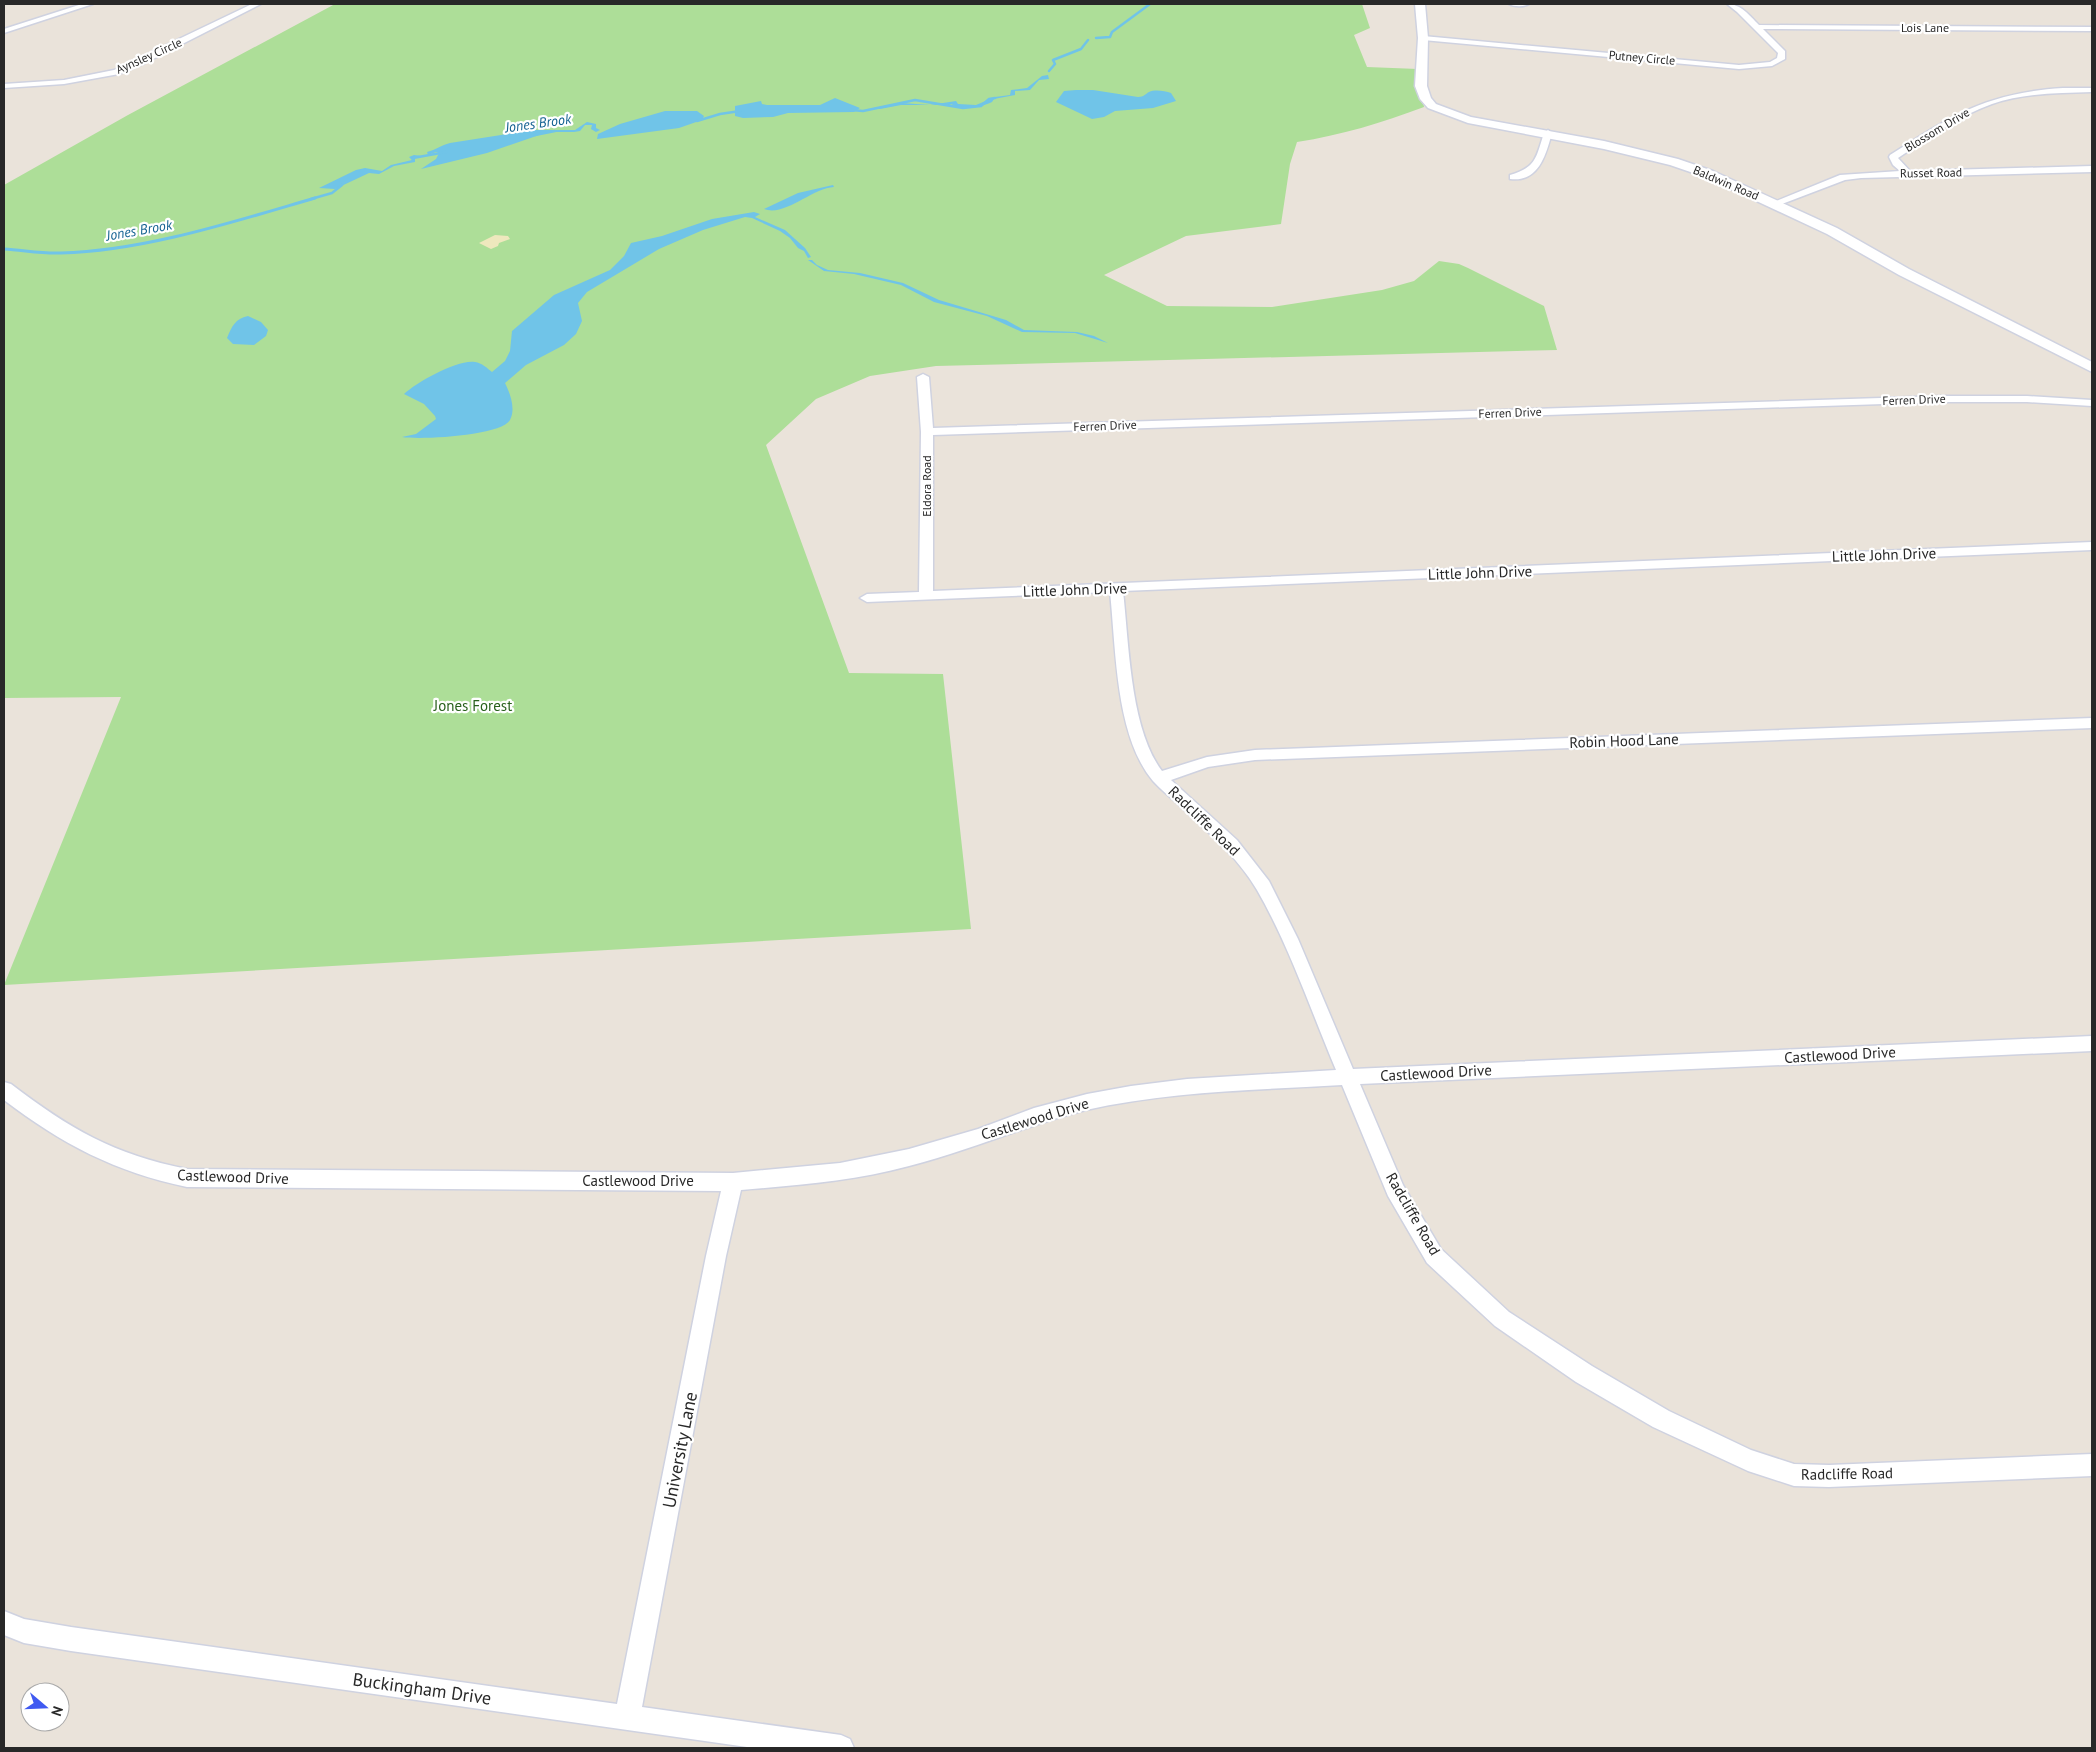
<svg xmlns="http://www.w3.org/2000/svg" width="2096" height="1752" viewBox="0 0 2096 1752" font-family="'PT Sans',sans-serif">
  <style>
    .green { fill: #adde98 }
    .sand { fill: #eee8bd }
    .water { fill: #70c4e8 }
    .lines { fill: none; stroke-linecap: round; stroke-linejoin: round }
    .stream-far1 { stroke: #70c4e8; stroke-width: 2.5 }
    .stream { stroke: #70c4e8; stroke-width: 3 }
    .street-casing { stroke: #cfd2e0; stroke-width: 3 }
    .secondary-casing { stroke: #cfd2e0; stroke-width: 3 }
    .street { fill: #fff; fill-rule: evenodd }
    .secondary { fill: #fff; fill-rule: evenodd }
    .labels { text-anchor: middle; stroke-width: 4.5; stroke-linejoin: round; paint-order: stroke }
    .far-street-label { font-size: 12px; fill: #282828; stroke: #fff }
    .far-water-label { font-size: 14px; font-style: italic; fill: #136191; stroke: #fff }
    .street-label { font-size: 15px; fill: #282828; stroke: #fff }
    .park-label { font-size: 15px; fill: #28601c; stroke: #fff }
    .near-street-label { font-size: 18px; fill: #282828; stroke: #fff }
  </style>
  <rect width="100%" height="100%" fill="#eae3da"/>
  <path class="green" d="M335 4H1362L1370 28 1354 35 1367 67 1418 69 1424 107C1381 123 1342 135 1297 142L1290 164 1281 224 1186 236 1104 275 1167 306 1272 307 1382 290 1414 281 1439 261 1459 264 1468 268 1544 306 1557 350 936 366 870 376 816 399 766 445 849 673 943 674 971 929 4 985 121 697 4 698V185L128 115Z"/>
  <path class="sand" d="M495 235 508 236 510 239 499 243 498 246 491 249 479 243Z"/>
  <path class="water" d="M1048 75 1049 79 1039 80 1030 90 1015 91V95L994 99 992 102C980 108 962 110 951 104L950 105H901L880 109 874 108 902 103 930 105 956 101 958 104 976 105 995 97 1010 95 1011 90 1027 88 1042 76Z
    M1076 90H1093L1138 97C1144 97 1145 94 1149 92 1155 89 1165 91 1171 93L1176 101 1153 108 1115 111 1104 117 1092 119 1056 102 1064 91Z
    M835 98 860 108 854 112 788 113 773 117 743 118 735 116V106L761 101 762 104 767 105H820Z
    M665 111H697L704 116 702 120 679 128 597 139 598 134 620 124Z
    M587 122 596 124V128L600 130 596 132 591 129 592 125H585L580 131 574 132H548L487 153 421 169 436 159 439 153 436 152 428 155 427 152C436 150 441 145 450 143L501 135 521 130H575Z
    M414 155 422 156 415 157V162L394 166 379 174 369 173 335 189 319 188 356 170 365 168 382 171 391 165 412 160 409 157Z
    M833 185 834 187C812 188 785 217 764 209L798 193Z
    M754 212 760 214 755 217 785 230 805 248 811 257 808 258 804 251 798 248 790 238 780 231 752 218 745 217 703 230 659 249 587 292 578 303 582 321 576 334 564 345 526 365 505 383C510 393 516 409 510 420 501 436 420 440 402 437L416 434 436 419 435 416 424 404 404 394C417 382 458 359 475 362 482 363 487 368 492 372L505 361 510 351 512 331 554 295 610 270 624 256 631 243 662 236 712 219Z
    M808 260H812L817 265 828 270 860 273 903 283 939 300 1006 320 1024 330 1077 332 1094 336 1108 343 1075 333 1022 332 987 316 934 302 901 285 854 274 824 271Z
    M248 316 261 322 268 330 266 336 254 345 233 344 227 338C232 326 235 319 248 316Z"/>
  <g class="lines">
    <path class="stream-far1" d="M1096 38 1110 37 1112 32 1150 4
      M1049 71 1055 64 1053 60 1081 49 1088 40
      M851 110 863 111 915 100 963 108 981 106 989 99 995 98
      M697 121 720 114 740 111
      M535 135 555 131
      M413 160V158L446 152
      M311 199 332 193 342 185"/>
    <path class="stream" d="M4 249C23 250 42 254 61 253 144 251 236 221 315 198"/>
    <g class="street-casing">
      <path id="street" d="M82 4H93L4 33V29Z
        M252 4H261L145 63 119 74 64 84 4 88V84L64 80 114 70Z
        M1509 4H1529C1524 7 1514 7 1509 4Z
        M1727 4C1741 4 1749 15 1759 25L2092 27V31L1763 29 1785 51V59L1772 66 1739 69 1423 40 1419 38 1423 36 1739 65 1770 62 1777 58 1778 53 1737 12Z
        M2063 88H2092V92C2059 93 2024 93 1992 104 1958 116 1928 138 1898 158L1910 171 2092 166V172L1861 178 1845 180 1777 206H1771L1769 204 1840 175 1900 171 1893 165 1889 157 1890 155C1953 115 1986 93 2063 88Z
        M1548 130 1552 133C1546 154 1539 183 1510 179V175C1537 167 1536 157 1544 133Z
        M923 374 929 377 933 428 1944 396H2027L2092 400V406L2027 402H1944L933 435V591L2092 542V550L1123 591C1129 644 1130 729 1162 771L1207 757 1255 750 2092 718V728L1255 760 1208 767 1171 780 1237 840 1269 881 1298 939 1353 1069 2092 1036V1051L1360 1084 1403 1185 1441 1249 1509 1312 1592 1366 1669 1411 1751 1450 1794 1464 1829 1465 2092 1454V1476L1829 1487 1794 1486 1748 1471 1653 1427 1576 1382 1495 1326 1427 1263 1388 1196 1342 1085C1257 1090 1169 1091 1086 1110 1026 1125 969 1151 909 1166 854 1181 798 1185 741 1190L726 1256 642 1707 841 1735 850 1739 854 1748H754L71 1651 24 1643 4 1635V1611L24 1619 71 1627 617 1704 706 1256 721 1191 187 1187C115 1172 62 1144 4 1100V1082L11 1084C70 1129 113 1154 187 1169L733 1173 840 1163 909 1149 978 1129 1034 1108 1087 1094 1131 1086 1187 1079 1336 1070C1311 1011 1289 945 1257 890 1237 856 1206 830 1178 804 1169 796 1160 789 1153 781 1115 736 1116 648 1110 592L867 602 860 598 867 594 919 592 921 432 917 377Z"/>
    </g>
    <g class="secondary-casing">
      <path id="secondary" d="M1415 4H1425L1428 38 1427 86 1431 98 1436 104 1471 117 1604 141 1678 159 1713 171 1837 228 1909 269 2092 362V372L1899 275 1827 234 1705 177 1670 165 1604 149 1468 123 1428 108 1420 99 1415 86 1418 38Z"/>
    </g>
    <use href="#street" class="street"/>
    <use href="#secondary" class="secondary"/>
  </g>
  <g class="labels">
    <g class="far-street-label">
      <text x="1925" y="32">Lois Lane</text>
      <text transform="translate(149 56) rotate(-24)" y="4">Aynsley Circle</text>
      <text transform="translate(1642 58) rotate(5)" y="4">Putney Circle</text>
      <text transform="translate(1937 130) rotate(-31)" y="4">Blossom Drive</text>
      <text transform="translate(1931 173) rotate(-1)" y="4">Russet Road</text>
      <text transform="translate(1726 183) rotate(23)" y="4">Baldwin Road</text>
      <text transform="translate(1914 400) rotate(-2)" y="4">Ferren Drive</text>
      <text transform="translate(1510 413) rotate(-2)" y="4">Ferren Drive</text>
      <text transform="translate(1105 426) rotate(-2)" y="4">Ferren Drive</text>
      <text transform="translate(927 486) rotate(-90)" y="4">Eldora Road</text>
    </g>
    <g class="far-water-label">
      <text transform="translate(538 123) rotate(-8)" y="5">Jones Brook</text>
      <text transform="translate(139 230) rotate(-10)" y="5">Jones Brook</text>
    </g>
    <g class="street-label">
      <text transform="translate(1884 555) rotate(-2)" y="5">Little John Drive</text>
      <text transform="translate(1480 573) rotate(-2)" y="5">Little John Drive</text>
      <text transform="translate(1075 590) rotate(-2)" y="5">Little John Drive</text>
      <text transform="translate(1624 741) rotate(-2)" y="5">Robin Hood Lane</text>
      <text transform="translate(1204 821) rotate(44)" y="5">Radcliffe Road</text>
      <text transform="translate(1840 1055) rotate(-3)" y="5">Castlewood Drive</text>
      <text transform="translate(1436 1073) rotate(-3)" y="5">Castlewood Drive</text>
      <text transform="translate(1035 1119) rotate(-17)" y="5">Castlewood Drive</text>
      <text transform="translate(233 1177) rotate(2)" y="5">Castlewood Drive</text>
      <text x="638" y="1186">Castlewood Drive</text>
      <text transform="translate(1413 1214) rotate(60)" y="5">Radcliffe Road</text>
      <text transform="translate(1847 1474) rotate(-1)" y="5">Radcliffe Road</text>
    </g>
    <g class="park-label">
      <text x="473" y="711">Jones Forest</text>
    </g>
    <g class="near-street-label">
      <text transform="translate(680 1450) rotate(-79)" y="6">University Lane</text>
      <text transform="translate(422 1689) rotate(8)" y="6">Buckingham Drive</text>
    </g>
  </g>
  <rect width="2096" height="1752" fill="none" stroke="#282828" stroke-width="10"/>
  <g transform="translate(45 1707) rotate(109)"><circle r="24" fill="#ffffff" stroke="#a9a9a9"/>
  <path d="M0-4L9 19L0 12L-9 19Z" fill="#405af1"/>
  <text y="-8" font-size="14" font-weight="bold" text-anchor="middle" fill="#282828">N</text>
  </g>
</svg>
